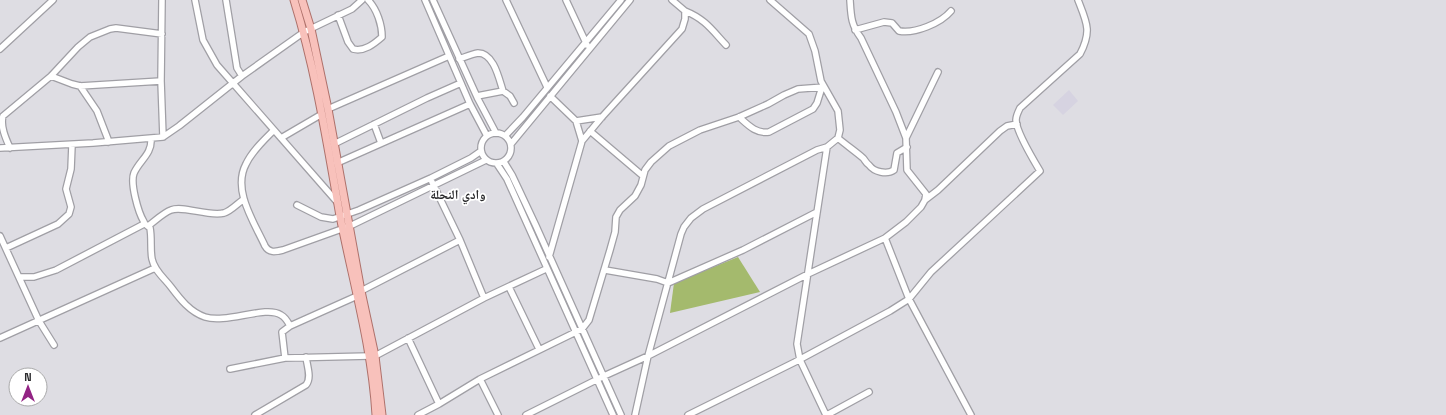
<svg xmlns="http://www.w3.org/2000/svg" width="1446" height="415" viewBox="0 0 1446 415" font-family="'Space Grotesk','Noto Naskh Arabic',sans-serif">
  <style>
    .built { fill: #d6d3e1 }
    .green { fill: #a4ba6d }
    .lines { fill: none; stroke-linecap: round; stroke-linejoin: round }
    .minor-casing { stroke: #a09fa5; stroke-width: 8 }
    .major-casing { stroke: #ae716b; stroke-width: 9 }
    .minor { stroke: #fff; stroke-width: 5.5 }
    .major { stroke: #f8c1bb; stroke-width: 7 }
    .labels { text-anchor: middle; stroke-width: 3.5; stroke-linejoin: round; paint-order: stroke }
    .neighbourhood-label { font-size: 13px; font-weight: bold; fill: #2b2b2d; stroke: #fff }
  </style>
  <rect width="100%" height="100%" fill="#dedde3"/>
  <path class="built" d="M1069 90 1078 101 1063 115 1053 105Z"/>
  <path class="green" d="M738 257 760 292 670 313 674 283Z"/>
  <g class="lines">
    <g class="minor-casing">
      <path id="minor" d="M162 0 161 81 163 137
        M195 0 203 40 217 65 338 203
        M226 0 237 68 242 76
        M425 0 470 104 487 136
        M433 0 478 99 496 133
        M506 0 547 87
        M566 0 587 45
        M685 11C705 19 712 30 726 45
        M338 15 348 42 353 49C364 52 374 44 382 37 382 25 377 9 368 0
        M855 30 884 22 892 23 899 31C915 34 941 23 951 11
        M0 49 53 0
        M459 59C465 57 472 54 478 53 494 53 499 79 503 91
        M51 76 72 84 80 86 161 81
        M80 86 97 111 109 142
        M477 96 503 91 510 96 514 103
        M550 96 576 121 602 117
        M328 109 449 56
        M739 117C748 125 756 134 769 132L813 109 817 103 822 87
        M374 124 381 143
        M274 130C264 140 252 151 246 164 232 190 254 222 265 246 269 253 275 252 283 250L350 226 486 160
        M590 131 643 176
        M481 148a15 15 0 1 1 30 0a15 15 0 1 1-30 0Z
        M505 136 523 117 621 0
        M281 138 322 114
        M838 138C846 145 855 151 863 158 865 160 866 163 869 165 874 172 887 175 894 170L897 153 907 147
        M906 138 938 72
        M151 139C152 154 140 160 134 173 130 183 138 212 144 222 145 225 148 226 150 228 152 238 150 249 152 259 154 270 164 278 171 287 180 299 190 312 205 317 226 324 266 305 281 315 285 317 288 322 290 326
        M582 141 602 117 682 29 685 19V11L672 0
        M334 144 427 98 461 83
        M511 144 630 0
        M0 148 93 143 163 137 179 126 242 76 304 32 352 9 362 0
        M10 148C6 139 0 126 3 116L51 76 78 47 90 37 110 29 116 28 162 34
        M504 162 512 175 536 226 621 415
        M337 163 470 104
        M497 164 507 179 613 415
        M432 182 460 240 484 298
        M925 200 938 190 1000 131 1007 126 1017 124
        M297 205 321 217 333 219 359 210 431 178 471 158 481 151
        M148 226C155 221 163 213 171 210 183 205 208 217 224 213 231 211 238 203 244 199
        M0 236 39 321 54 345
        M885 238 909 299 971 415
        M6 248 58 224 69 214 71 207 66 189 71 169 72 145
        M549 257 582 141 576 121
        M605 270 657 279 668 283 743 250 817 212
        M19 277H34L56 270 144 224
        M509 287 539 349
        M361 291 460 240
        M0 338 155 268
        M408 338 439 404
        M375 356 484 298 546 269
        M285 358 282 332 290 326 357 296
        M230 369 285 358 370 356
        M480 379 498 415
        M255 415 306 385C312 378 307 366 306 357
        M418 415 439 404 480 379 582 329 589 320 610 250 615 232 616 217 620 210 635 196 641 185 645 170 651 162 669 146 700 130 739 117 768 104 784 95 798 89 824 87
        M526 415 604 376 648 356 808 274 885 238 906 222 921 207 925 200 926 194 907 170 906 138 896 112 861 38C851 25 851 16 850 0
        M635 415 648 356 681 234 684 227 691 218 703 209 817 150 827 147 838 138 840 130 838 111 821 81 815 51 809 34 770 0
        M688 415 795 362 890 311 909 299 931 272 1040 171C1034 161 1016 131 1016 120 1016 116 1018 112 1020 108L1080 54C1092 31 1087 23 1078 0
        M826 415 800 360 797 344 827 147
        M827 415 869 392"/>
    </g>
    <g class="major-casing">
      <path id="major" d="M294 0C316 71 327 143 340 216 353 282 372 347 376 415
        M302 0 311 29 328 109 361 291 375 356 382 415"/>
    </g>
    <use href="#minor" class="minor"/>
    <use href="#major" class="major"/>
  </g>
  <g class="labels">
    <g class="neighbourhood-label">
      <text x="458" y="199">وادي النحلة</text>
    </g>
  </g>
  <g transform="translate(28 387)"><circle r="19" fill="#ffffff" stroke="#aaaaab"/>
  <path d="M0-3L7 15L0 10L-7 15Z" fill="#932384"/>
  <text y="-6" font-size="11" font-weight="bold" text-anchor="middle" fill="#2b2b2d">N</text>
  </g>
</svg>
